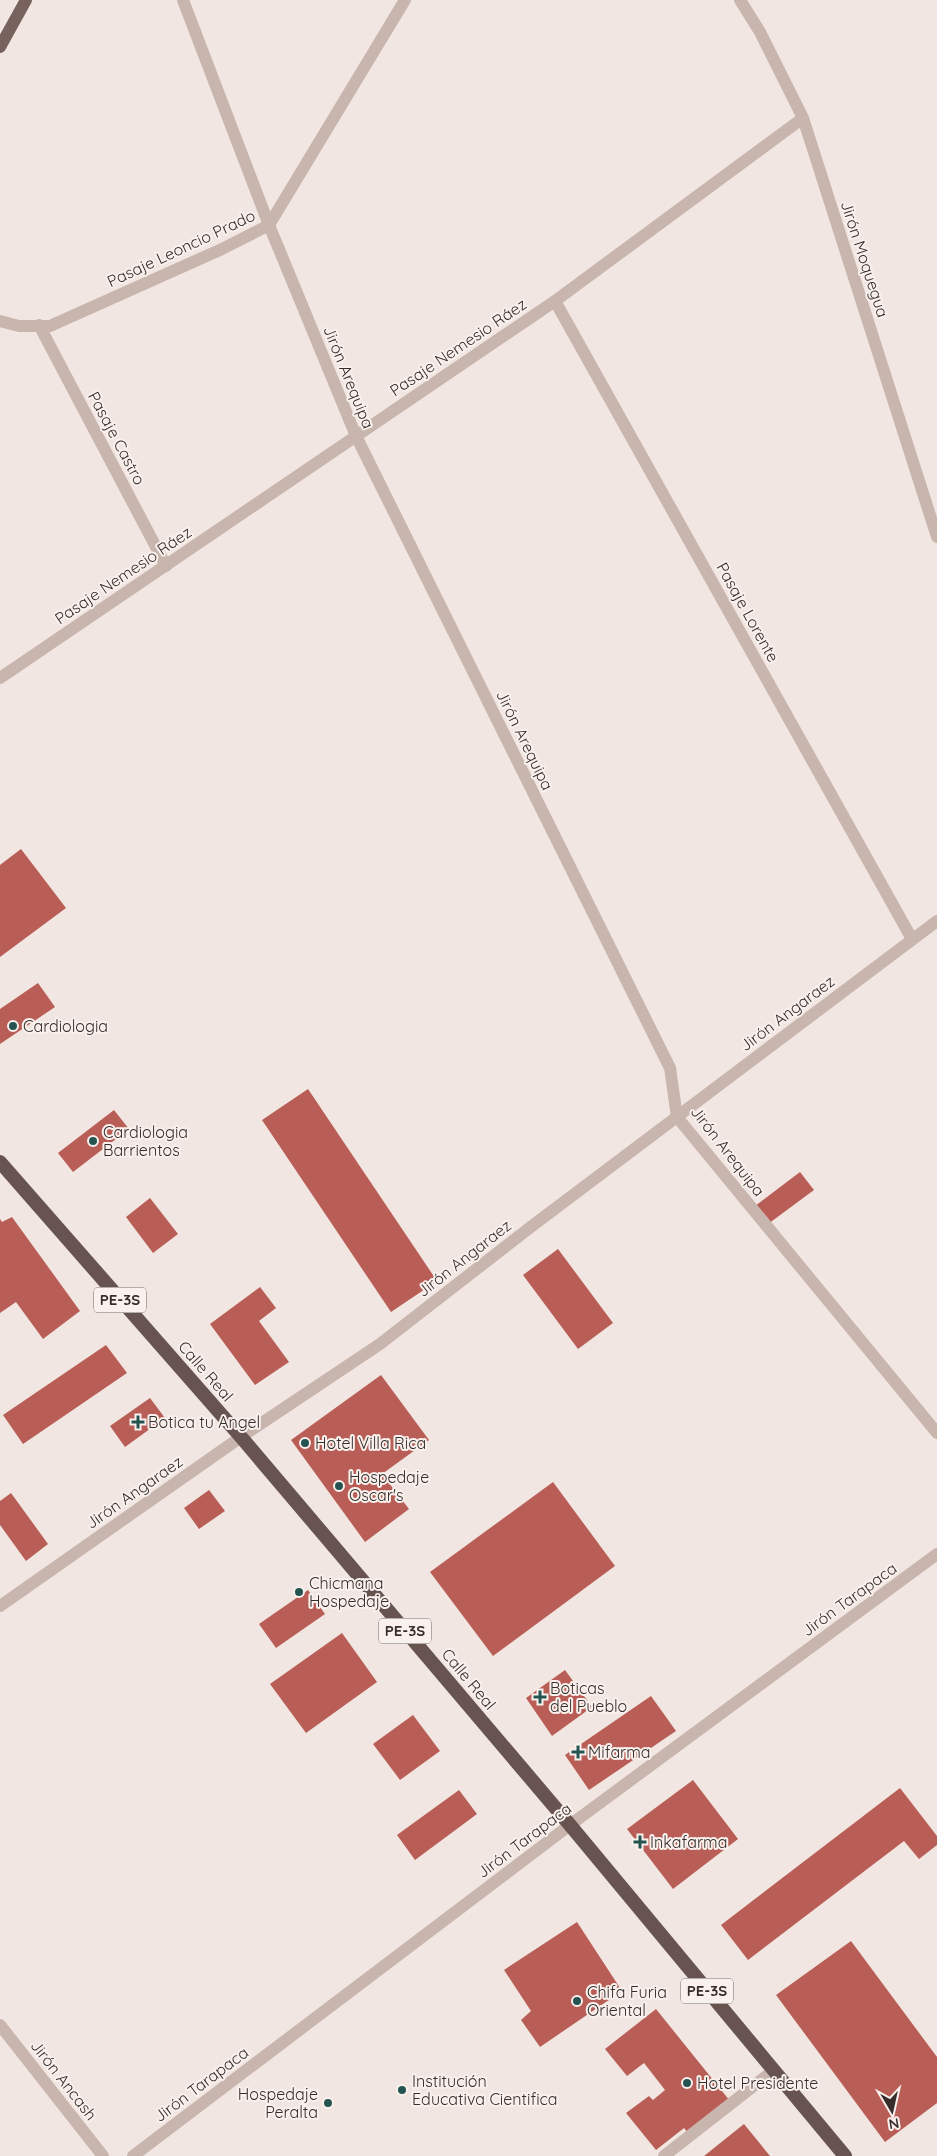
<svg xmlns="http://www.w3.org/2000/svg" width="937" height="2156" viewBox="0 0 937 2156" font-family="Quicksand,sans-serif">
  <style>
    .building { fill: #b95e56 }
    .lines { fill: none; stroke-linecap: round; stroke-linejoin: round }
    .service { stroke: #c8b5ad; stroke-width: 12 }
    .minor { stroke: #c8b5ad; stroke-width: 12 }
    .tertiary { stroke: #c8b5ad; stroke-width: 12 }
    .primary { stroke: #77625e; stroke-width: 12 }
    .trunk { stroke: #675450; stroke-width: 14 }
    .poi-dot { fill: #255450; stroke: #f9f1ed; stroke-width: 2 }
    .labels { text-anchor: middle; stroke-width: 4; stroke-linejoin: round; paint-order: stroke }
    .shield { fill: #f9f1ed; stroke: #716865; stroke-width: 1 }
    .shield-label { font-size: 15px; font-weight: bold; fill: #372d2b }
    .street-label { font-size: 16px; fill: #372d2b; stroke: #f9f1ed }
    .poi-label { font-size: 16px; fill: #372d2b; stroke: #f9f1ed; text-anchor: start }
  </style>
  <rect width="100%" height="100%" fill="#f1e6e1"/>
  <path class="building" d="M21 849 66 908 0 957V865Z
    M38 983 55 1007 0 1044V1009Z
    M308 1089 437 1281 391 1312 262 1120Z
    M114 1110 129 1129 73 1172 58 1153Z
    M800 1172 814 1190 768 1224 755 1206Z
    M150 1198 178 1234 153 1253 126 1217Z
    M12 1217 80 1311 43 1339 16 1302 0 1313V1219L2 1222Z
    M558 1249 613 1323 578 1349 523 1275Z
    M260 1287 276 1308 259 1321 289 1362 255 1385 210 1324Z
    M106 1345 127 1373 23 1444 3 1415Z
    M381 1375 429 1440 382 1474 409 1509 365 1542 291 1440Z
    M150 1398 165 1418 125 1447 110 1426Z
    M553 1482 615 1566 493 1656 430 1572Z
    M209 1490 225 1511 199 1529 184 1508Z
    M11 1493 48 1544 26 1561 0 1525V1501Z
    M308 1590 325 1614 276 1648 259 1624Z
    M342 1633 377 1682 306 1733 270 1684Z
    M565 1670 592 1707 552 1736 526 1698Z
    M651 1696 676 1731 589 1790 565 1755Z
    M413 1715 440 1751 400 1780 373 1744Z
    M693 1780 738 1839 673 1889 627 1829Z
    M900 1788 937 1836V1845L919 1859 904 1841 748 1960 721 1925Z
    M459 1790 477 1814 415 1860 397 1835Z
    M577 1922 622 1991 540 2047 521 2020 531 2011 504 1970Z
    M851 1941 937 2057V2103L885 2142 776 1995Z
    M656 2009 730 2101 689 2134 684 2128 656 2150 626 2113 649 2096 653 2100 665 2090 644 2063 627 2076 605 2049Z
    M744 2124 770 2156H704Z"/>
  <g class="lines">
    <path class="service" d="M39 325 166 566"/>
    <path class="minor" d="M183 0 269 225 356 436 670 1068 677 1117 937 1433
      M740 0 760 32 803 118 937 537
      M555 301 912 939
      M0 321 19 326H50L222 249 269 225 405 0
      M0 678 555 301 803 118
      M0 1606 241 1437 380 1344 532 1226 937 921
      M0 2025 103 2156
      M664 2156 774 2070"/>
    <path class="tertiary" d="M133 2156 570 1825 937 1554"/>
    <path class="primary" d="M0 47 26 0"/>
    <path class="trunk" d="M0 1162 241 1437 570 1825 845 2156"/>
  </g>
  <g class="poi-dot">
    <circle cx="13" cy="1026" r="5"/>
    <circle cx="93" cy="1141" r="5"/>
    <path d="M135.5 1414.5h5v5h5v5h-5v5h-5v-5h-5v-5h5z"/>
    <circle cx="305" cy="1443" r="5"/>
    <circle cx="339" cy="1486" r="5"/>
    <circle cx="299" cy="1592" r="5"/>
    <path d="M537.5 1689.5h5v5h5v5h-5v5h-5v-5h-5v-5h5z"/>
    <path d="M575.5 1744.5h5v5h5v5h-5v5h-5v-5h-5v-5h5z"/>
    <path d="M637.5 1834.5h5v5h5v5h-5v5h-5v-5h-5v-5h5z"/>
    <circle cx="577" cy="2001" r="5"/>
    <circle cx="687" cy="2083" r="5"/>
    <circle cx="402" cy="2090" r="5"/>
    <circle cx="328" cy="2103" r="5"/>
  </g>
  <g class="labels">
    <g class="shield">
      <rect x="94" y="1287.5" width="52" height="25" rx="4"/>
      <rect x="379" y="1618.5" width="52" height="25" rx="4"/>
      <rect x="681" y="1978.5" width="52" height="25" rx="4"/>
    </g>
    <g class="shield-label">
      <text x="120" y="1305">PE-3S</text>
      <text x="405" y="1636">PE-3S</text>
      <text x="707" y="1996">PE-3S</text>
    </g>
    <g class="street-label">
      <text transform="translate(181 248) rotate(-25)" y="6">Pasaje Leoncio Prado</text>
      <text transform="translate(865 259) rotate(72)" y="6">Jirón Moquegua</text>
      <text transform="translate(458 347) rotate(-34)" y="6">Pasaje Nemesio Ráez</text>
      <text transform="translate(349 377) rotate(68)" y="6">Jirón Arequipa</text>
      <text transform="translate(117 438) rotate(62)" y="6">Pasaje Castro</text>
      <text transform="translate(123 575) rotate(-34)" y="6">Pasaje Nemesio Ráez</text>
      <text transform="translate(748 612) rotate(61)" y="6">Pasaje Lorente</text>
      <text transform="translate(525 740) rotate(64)" y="6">Jirón Arequipa</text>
      <text transform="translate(787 1013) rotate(-37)" y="6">Jirón Angaraez</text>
      <text transform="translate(728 1151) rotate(52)" y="6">Jirón Arequipa</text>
      <text transform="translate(464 1258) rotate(-38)" y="6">Jirón Angaraez</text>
      <text transform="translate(206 1371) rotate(49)" y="6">Calle Real</text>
      <text transform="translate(134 1492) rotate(-35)" y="6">Jirón Angaraez</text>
      <text transform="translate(849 1599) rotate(-36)" y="6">Jirón Tarapaca</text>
      <text transform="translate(469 1679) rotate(50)" y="6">Calle Real</text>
      <text transform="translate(524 1840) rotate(-37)" y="6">Jirón Tarapaca</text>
      <text transform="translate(64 2080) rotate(52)" y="6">Jirón Ancash</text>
      <text transform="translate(201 2084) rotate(-37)" y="6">Jirón Tarapaca</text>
    </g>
    <g class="poi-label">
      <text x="23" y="1032">Cardiologia</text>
      <text x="103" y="1138">Cardiologia<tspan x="103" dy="18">Barrientos</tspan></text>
      <text x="148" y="1428">Botica tu Angel</text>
      <text x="315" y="1449">Hotel Villa Rica</text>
      <text x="349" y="1483">Hospedaje<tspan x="349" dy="18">Oscar's</tspan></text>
      <text x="309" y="1589">Chicmana<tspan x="309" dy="18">Hospedaje</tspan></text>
      <text x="550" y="1694">Boticas<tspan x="550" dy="18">del Pueblo</tspan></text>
      <text x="588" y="1758">Mifarma</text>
      <text x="650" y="1848">Inkafarma</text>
      <text x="587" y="1998">Chifa Furia<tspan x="587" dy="18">Oriental</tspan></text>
      <text x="412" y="2087">Institución<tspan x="412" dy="18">Educativa Cientifica</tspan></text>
      <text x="697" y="2089">Hotel Presidente</text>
      <text x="318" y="2100" text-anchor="end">Hospedaje<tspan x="318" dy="18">Peralta</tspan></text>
    </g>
  </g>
  <g transform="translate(892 2111) rotate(171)" stroke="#f9f1ed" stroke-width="4" paint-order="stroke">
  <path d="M0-4L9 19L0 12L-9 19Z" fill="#372d2b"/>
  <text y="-8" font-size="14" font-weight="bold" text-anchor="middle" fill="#372d2b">N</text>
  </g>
</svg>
